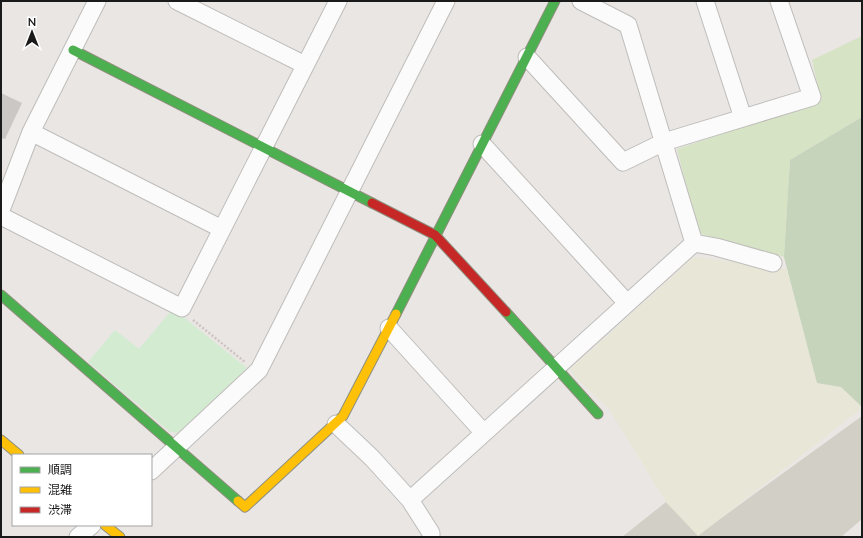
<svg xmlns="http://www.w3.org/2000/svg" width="863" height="538" viewBox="0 0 863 538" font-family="Lato,'Noto Sans JP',sans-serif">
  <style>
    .construction { fill: #d1cfc6 }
    .farmland { fill: #e8e7d7 }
    .grass { fill: #d7e3c5 }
    .forest { fill: #c6d4bb }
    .park { fill: #d3ecd1 }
    .building { fill: #cac7c4 }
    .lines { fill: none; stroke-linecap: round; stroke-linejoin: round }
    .street-casing { stroke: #bebdbb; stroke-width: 19 }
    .fast-casing { stroke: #8f8f7e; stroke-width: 11 }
    .slow-casing { stroke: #8f8f7e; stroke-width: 11 }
    .jam-casing { stroke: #8f8f7e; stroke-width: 11 }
    .path { stroke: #cfc3c2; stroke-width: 2.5; stroke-dasharray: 2 2; stroke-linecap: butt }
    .street { stroke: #fcfbfb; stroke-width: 17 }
    .fast { stroke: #4caf50; stroke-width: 9 }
    .slow { stroke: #ffc107; stroke-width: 9 }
    .jam { stroke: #c62828; stroke-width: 9 }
  </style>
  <rect width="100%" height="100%" fill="#e9e6e3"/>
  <path class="construction" d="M862 416V519L841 537H622L666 502 698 535Z"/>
  <path class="farmland" d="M694 257 787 269 817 383 841 387 862 408 698 536 666 502 609 409 574 376 570 369Z"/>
  <path class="grass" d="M862 36V117L790 160 784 257 698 233 677 149 821 101 812 60Z"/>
  <path class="forest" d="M862 117V407L841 387 817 383 784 257 790 160Z"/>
  <path class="park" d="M171 311 182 316 247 368 178 433 170 432 88 362 115 330 139 349Z"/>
  <path class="building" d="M1 93 22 103 5 139 1 138Z"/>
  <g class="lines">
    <g class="street-casing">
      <path id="street" d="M177 1 305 65
        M581 1 628 25 694 243
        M705 1 743 118
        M527 57 623 162 664 142 812 97 779 1
        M31 132 222 229
        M482 144 627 303
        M1 210 31 132 97 1
        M1 216 182 308 338 1
        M694 243 716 247 773 263
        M389 328 484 433
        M336 424 372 458 410 500 431 533V537
        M151 471 259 370 446 1
        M410 500 694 243
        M78 537 92 525"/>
    </g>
    <g class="fast-casing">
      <path id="fast" d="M73 50 372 203
        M1 295 238 501
        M506 312 598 414
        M396 314 555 1"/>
    </g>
    <g class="slow-casing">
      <path id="slow" d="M1 440 19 455
        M238 501 245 507 343 416 396 314
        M105 525 120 537"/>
    </g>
    <g class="jam-casing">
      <path id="jam" d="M372 203 435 235 506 312"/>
    </g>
    <path class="path" d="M193 320 245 362"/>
    <use href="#street" class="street"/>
    <use href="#fast" class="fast"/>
    <use href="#slow" class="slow"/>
    <use href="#jam" class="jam"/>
  </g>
  <rect width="863" height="538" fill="none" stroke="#1a1a1a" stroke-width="4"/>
  <rect x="12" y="454" width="140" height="72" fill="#ffffff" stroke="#a3a3a3"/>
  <rect x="20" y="467" width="20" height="6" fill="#4caf50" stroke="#a3a3a3"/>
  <text x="48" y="474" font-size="12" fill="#1a1a1a">順調</text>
  <rect x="20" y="487" width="20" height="6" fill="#ffc107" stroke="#a3a3a3"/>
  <text x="48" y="494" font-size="12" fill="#1a1a1a">混雑</text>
  <rect x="20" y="507" width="20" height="6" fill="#c62828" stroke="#a3a3a3"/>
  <text x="48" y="514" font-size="12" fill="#1a1a1a">渋滞</text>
  <g transform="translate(32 32)" stroke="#ffffff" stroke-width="3" paint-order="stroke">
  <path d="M0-3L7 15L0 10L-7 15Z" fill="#1a1a1a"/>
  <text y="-6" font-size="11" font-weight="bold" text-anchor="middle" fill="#1a1a1a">N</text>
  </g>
</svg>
